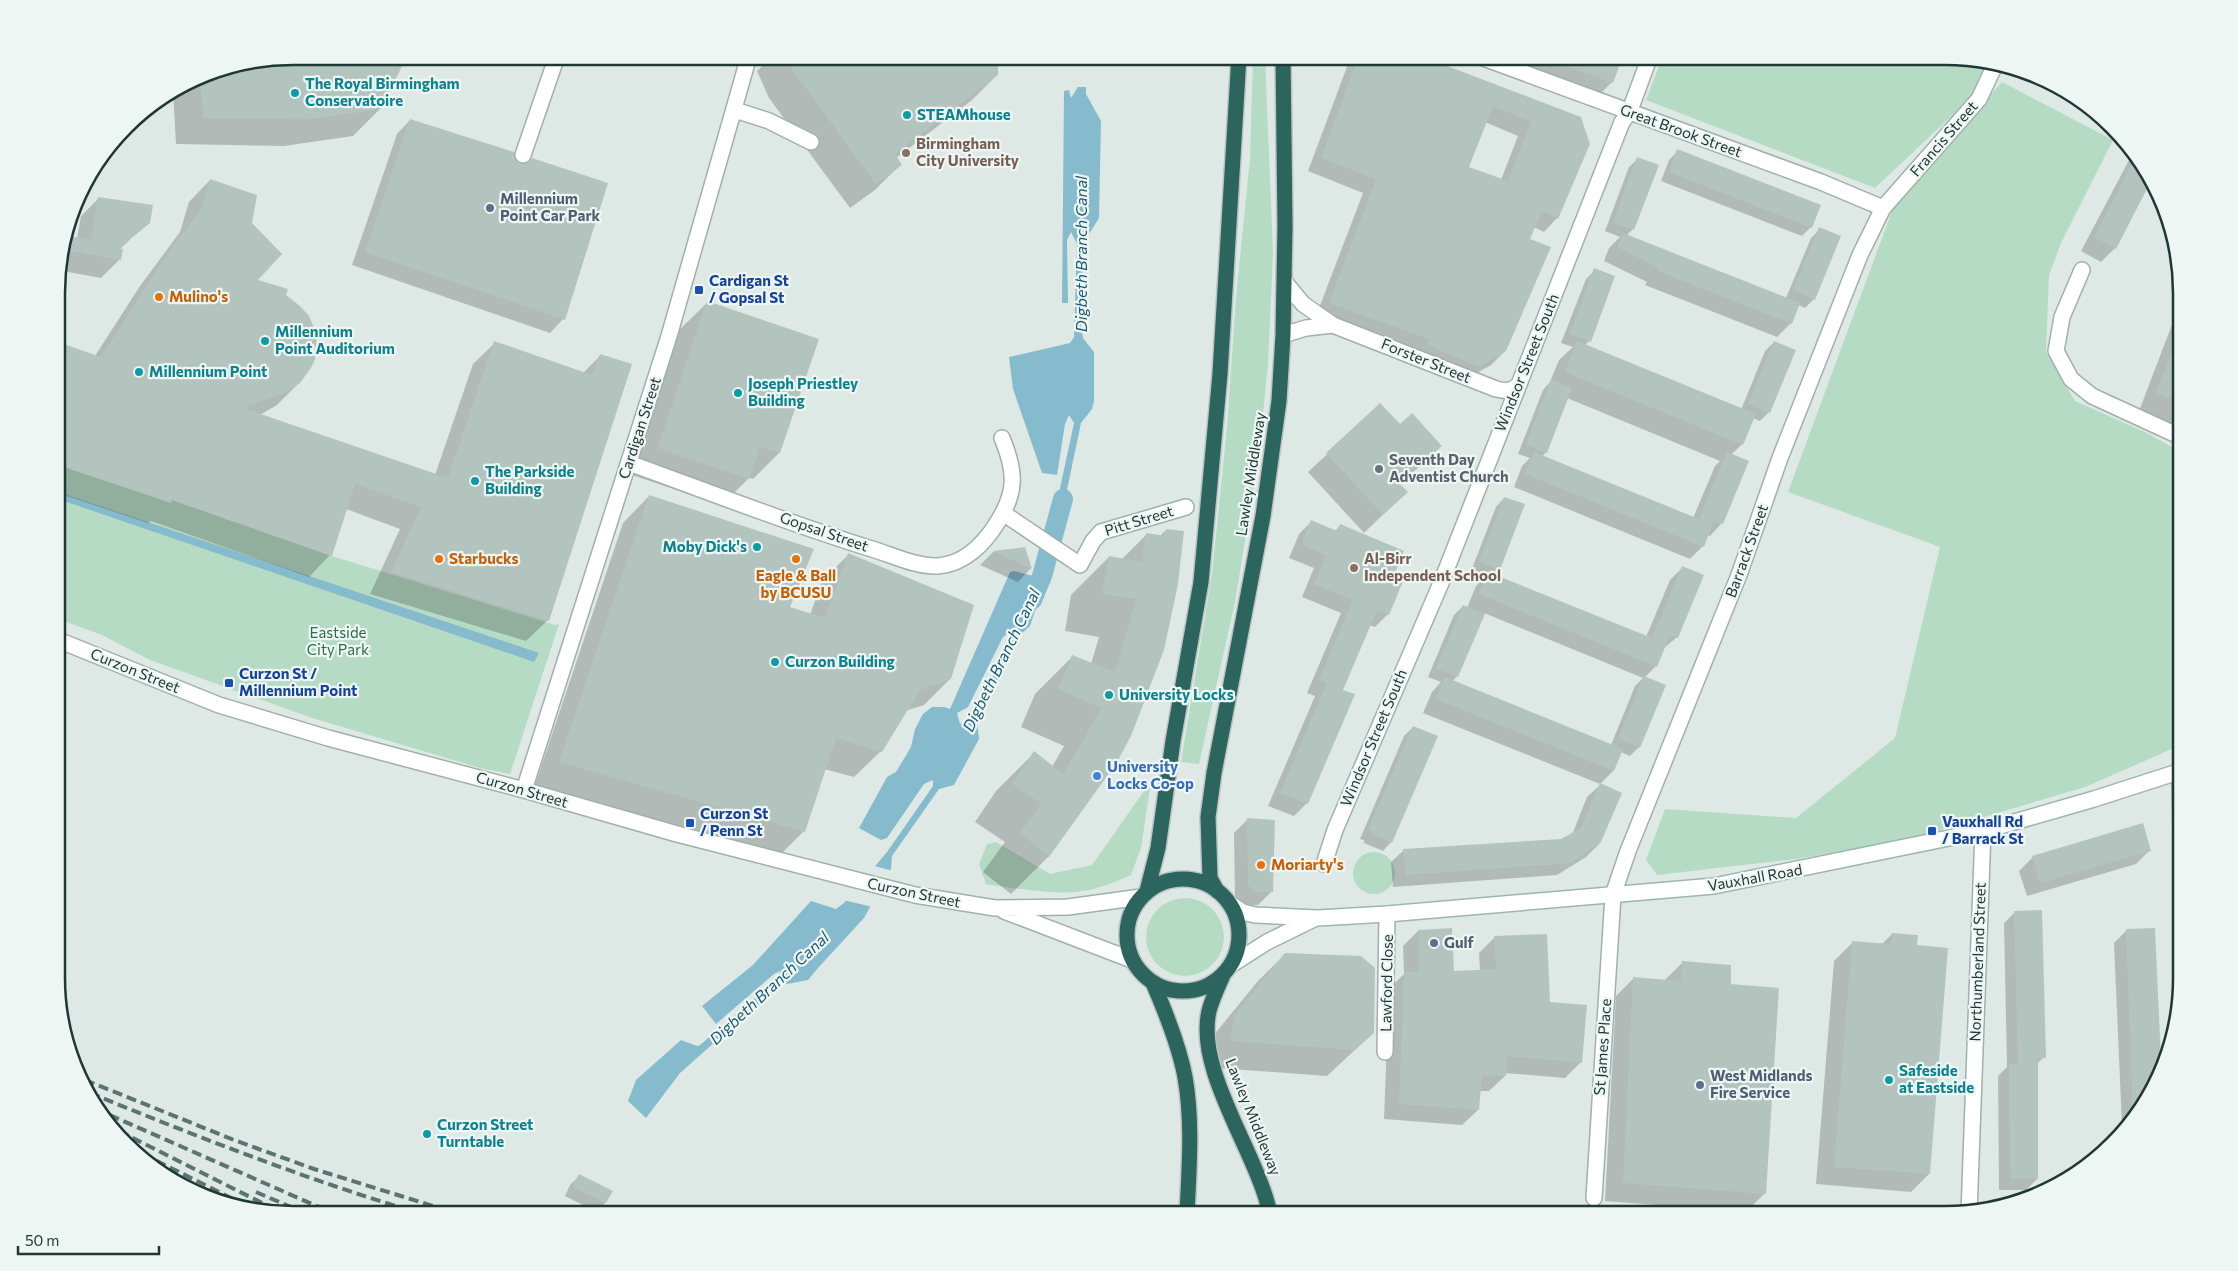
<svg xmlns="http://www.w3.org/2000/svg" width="2238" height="1271" viewBox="0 0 2238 1271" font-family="Commissioner,sans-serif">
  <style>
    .green { fill: #b6dbc4 }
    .water { fill: #86bbce; fill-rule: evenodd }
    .pier { fill: #dee9e5 }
    .shadow { fill: #0003; fill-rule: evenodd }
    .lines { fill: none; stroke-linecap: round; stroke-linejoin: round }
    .canal { stroke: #86bbce; stroke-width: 20 }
    .building { fill: #b3c4bf; fill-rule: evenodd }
    .street-casing { stroke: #a1b0ac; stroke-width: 18 }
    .secondary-casing { stroke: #9db5af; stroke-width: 18 }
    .highway-casing { stroke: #bcc3c2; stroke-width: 18 }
    .street { stroke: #fff; stroke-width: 15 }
    .secondary { stroke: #fff; stroke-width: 15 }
    .highway { stroke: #2c645e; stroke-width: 15 }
    .rail { stroke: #5a7470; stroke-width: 4; stroke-dasharray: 10 5; stroke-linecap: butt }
    .culture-dot { fill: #0f9aa8; stroke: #eef6f3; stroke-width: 2 }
    .education-dot { fill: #8d6e63; stroke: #eef6f3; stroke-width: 2 }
    .service-dot { fill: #5c6f8a; stroke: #eef6f3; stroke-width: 2 }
    .transit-dot { fill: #1a4fb4; stroke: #eef6f3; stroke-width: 2 }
    .food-dot { fill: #e8710a; stroke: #eef6f3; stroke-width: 2 }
    .worship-dot { fill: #6b7280; stroke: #eef6f3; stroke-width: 2 }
    .shop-dot { fill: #3f7fe0; stroke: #eef6f3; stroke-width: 2 }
    .labels { text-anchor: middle; stroke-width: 4.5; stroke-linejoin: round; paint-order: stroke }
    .culture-label { font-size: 15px; font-weight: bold; fill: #0d838f; stroke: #eef6f3; text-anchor: start }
    .street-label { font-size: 15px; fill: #203834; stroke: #eef6f3 }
    .education-label { font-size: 15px; font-weight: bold; fill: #785e54; stroke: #eef6f3; text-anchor: start }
    .service-label { font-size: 15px; font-weight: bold; fill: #4e5e75; stroke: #eef6f3; text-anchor: start }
    .transit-label { font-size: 15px; font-weight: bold; fill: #164399; stroke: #eef6f3; text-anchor: start }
    .food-label { font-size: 15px; font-weight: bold; fill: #c56008; stroke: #eef6f3; text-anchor: start }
    .worship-label { font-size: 15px; font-weight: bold; fill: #5b616d; stroke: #eef6f3; text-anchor: start }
    .park-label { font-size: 15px; fill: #2b6e4c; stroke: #eef6f3 }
    .shop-label { font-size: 15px; font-weight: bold; fill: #366cbe; stroke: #eef6f3; text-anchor: start }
    .water-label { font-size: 16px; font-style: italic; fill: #1b5b73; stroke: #eef6f3 }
    .rim { fill: none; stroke: #203834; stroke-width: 2.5 }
  </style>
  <rect width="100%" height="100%" fill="#dee9e5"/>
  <path class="green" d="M1253 56H1265L1273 253 1268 364 1258 461 1235 602 1199 764 1181 762 1212 574 1227 427 1236 298 1250 159Z
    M1663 56H1945L1988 62 1975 94 1875 188 1646 100Z
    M2002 82 2113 140 2061 243 2049 275 2046 352 2075 401 2145 432 2181 452V538L2174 564 2181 582V745L2085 787 1910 839 1796 859 1657 875 1646 860 1665 809 1796 818 1895 738 1940 547 1788 492 1895 203Z
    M58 460 332 556 555 625 559 624 510 774 480 768 312 718 150 660 102 635 58 619Z
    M1150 788 1141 848 1131 875C1113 883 1096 890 1076 892 1052 894 1011 888 986 884L979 864 987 844 996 842 1050 874 1092 865 1144 791Z
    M1353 873a21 21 0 1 1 42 0a21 21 0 1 1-42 0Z
    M1146 937a39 39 0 1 1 78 0a39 39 0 1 1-78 0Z"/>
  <path class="water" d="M1078 87H1086V94L1101 121 1099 218 1083 244V256L1081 325 1083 338 1094 352V401L1092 409 1081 423 1059 528 1053 521 1074 423 1069 415 1065 424 1057 475 1042 473 1013 389 1009 357 1070 343 1074 337 1077 244 1071 232 1067 240 1068 303H1062L1064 91 1069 90 1071 98Z
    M58 492 539 653 534 662 58 499Z
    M1014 571 1033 576 1038 573 1045 581 1030 626 1019 636 977 722 979 739 954 785 939 789 892 856 891 869 864 918 818 968 808 980 782 985 725 1033 680 1073 646 1118 628 1101 636 1080 681 1040 697 1046 700 1045 778 979 780 971 774 974 716 1024 702 1006 753 965 811 901 836 909 844 903 887 852 933 786V780L924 784 887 838 881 840 859 828 887 777 896 772 911 747 915 729 923 714 932 707H944L950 709 1010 572ZM1012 630V636L978 708 970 719 960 724 957 713 968 707 1003 637Z"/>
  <path class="pier" d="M871 865 893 871 873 907 843 900Z"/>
  <path class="shadow" d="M293 56 380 109 353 136 284 146 176 144 173 93 203 74Z
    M772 56H996L997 75 972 100 896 158 900 165 875 190 850 208 769 98 757 71Z
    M1351 56H1416L1580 118 1557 218 1544 232 1534 227 1528 240 1505 351 1491 365 1464 380 1316 316 1363 193 1308 171ZM1485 122 1518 136 1501 180 1467 168Z
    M1492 56H1621L1612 82 1598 96Z
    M2023 71 2063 88 2075 99 2023 72Z
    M410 120 563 319 550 333 352 265 397 134Z
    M1678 151 1811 227 1802 236 1661 181 1669 160Z
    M2135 155 2142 162 2151 179 2115 248 2101 262 2081 251 2128 162Z
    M1638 159 1657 166 1632 230 1626 236 1786 298 1811 238 1820 229 1814 299 1805 308 1798 305 1791 323 1777 337 1645 285 1647 282 1604 261 1609 248 1620 237 1605 231 1629 167Z
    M210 180 251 224 256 281 285 296 299 383 277 405 260 415 435 475 473 364 495 343 583 373 600 356 548 620 526 641 370 594 400 529 346 509 330 555 309 577 151 521 148 523 58 493V343L95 356 140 286 180 232 189 202Z
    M99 198 148 222 119 250V260L101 278 63 271 58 276V263L66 236 77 239 81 216Z
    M1595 270 1589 341 1585 345 1741 410 1765 351 1774 342 1769 412 1760 421 1753 418 1742 444 1731 455 1722 523 1710 536 1707 535 1703 546 1690 559 1514 487 1522 466 1530 458 1518 454 1543 390 1550 382 1559 360 1573 347 1561 343 1586 279ZM1567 398 1720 461 1715 466 1693 518 1542 457 1546 452Z
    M707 303 779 453 753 479 749 478 722 505 632 475 680 329Z
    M2181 310V426L2180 427 2139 411 2176 314Z
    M1380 405 1400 426 1422 464 1399 485 1406 492 1364 533 1308 472Z
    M649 496 789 608 810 615 822 581 848 555 950 679 924 705 905 711 881 751 854 777 824 769 804 831 778 857 534 788 623 523Z
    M1504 498 1499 569 1493 575 1646 637 1670 580 1682 568 1677 637 1663 649 1656 666 1645 677 1639 747 1630 756 1621 752 1613 771 1600 784 1423 713 1432 692 1441 682 1428 677 1454 615 1463 606 1467 608 1476 586 1485 576 1471 571 1496 507ZM1484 613 1643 678 1635 686 1611 745 1453 681 1457 676Z
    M1312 521 1335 531 1340 526 1395 571 1388 614 1375 627 1369 625 1341 691 1307 803 1294 816 1268 806 1315 696 1307 693 1341 613 1302 597 1314 568 1289 558 1299 534Z
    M1166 530 1116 762 1048 857 1011 894 983 872 1005 842 975 822 996 791 1034 753 1052 767 1064 746 1021 727 1035 694 1073 656 1091 664 1099 637 1065 631 1071 595 1109 557 1122 559 1146 535 1160 536Z
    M1024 549 1031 568 1018 582 980 565 993 552Z
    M1413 727 1391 842 1383 851 1364 843V840L1360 839 1404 736Z
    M1600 785 1621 794 1599 844 1586 857 1557 875 1393 887 1391 862 1404 850 1561 841 1572 835 1587 797Z
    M1247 820 1271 892 1258 905H1242L1235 899 1234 833Z
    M2150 850 2136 864 2027 896 2019 871 2033 857Z
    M2015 912 2044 1057 2036 1065 2037 1179 2026 1190H1999L1998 1076 2007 1067 2004 923Z
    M2154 929 2160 1064 2150 1096 2122 1126 2114 943 2126 931Z
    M1418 931 1453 972 1480 971 1479 953 1495 937 1548 1003 1581 1062 1565 1078 1505 1073V1076L1489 1091H1479L1478 1110 1462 1125 1384 1119 1389 989 1404 974 1403 946Z
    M1892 934 1929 1174 1911 1192 1816 1184 1834 961 1852 943 1881 945Z
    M1285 954 1373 1033 1327 1076 1204 1067 1208 1042 1258 981Z
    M1683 962 1729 985 1764 1194 1746 1212 1605 1201 1616 996 1634 978 1664 981Z
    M579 1176 605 1203 597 1212 565 1196 570 1185Z"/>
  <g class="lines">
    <path class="canal" d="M1032 600 1042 576 1063 499"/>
  </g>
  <path class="building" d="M293 56H407L381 109 312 119 203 118 200 76Z
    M786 56H998V75L895 154 902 165 876 184 794 72Z
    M1359 56H1421L1581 117 1590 144 1558 219 1542 211 1530 239 1551 247 1506 351 1479 367 1427 345 1429 339 1329 303 1376 179 1321 158ZM1493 106 1531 122 1508 181 1469 167Z
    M1546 56H1623L1613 83 1545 58Z
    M410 119 514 152 516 161 520 164 529 162 532 158 608 183 565 320 365 252Z
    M1677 149 1821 205 1812 228 1669 172Z
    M1637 157 1659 165 1634 230 1613 222Z
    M2136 157 2142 162 2151 181 2116 249 2094 237Z
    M210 179 257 195 252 223 282 254 258 280 288 289 286 295 300 306 309 316 317 335 315 359 311 368 300 383 284 393 243 408 448 478 494 341 592 375 600 354 632 364 549 621 391 572 421 507 355 484 332 556 172 500 171 503 58 465V342L101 357 161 263 201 209Z
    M98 197 153 205 150 223 119 248 123 249 121 260 62 250 67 235 91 241Z
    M1819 227 1841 236 1815 300 1793 290Z
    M1623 233 1800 303 1792 324 1658 271 1659 268 1617 247Z
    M1594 268 1615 276 1591 342 1570 334Z
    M707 301 819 339 780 453 760 447 750 479 658 448Z
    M2180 331H2181V403L2156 393Z
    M1577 341 1756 414 1743 445 1565 372Z
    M1774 341 1796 350 1770 413 1748 404Z
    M1551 380 1572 388 1547 453 1526 445Z
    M1380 403 1400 424 1412 413 1442 446 1400 484 1408 492 1383 515 1326 453Z
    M1534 452 1699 519 1727 452 1749 461 1723 524 1714 520 1704 547 1525 474Z
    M649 495 814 549 790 607 825 618 848 553 974 605 951 679 920 690 882 752 836 738 805 832 559 762Z
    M1504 497 1525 504 1500 570 1479 562Z
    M1311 520 1337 531 1340 524 1404 551 1396 571 1406 574 1389 615 1377 610 1343 690 1355 694 1308 804 1280 793 1327 683 1319 680 1353 600 1314 584 1326 555 1301 545Z
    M1166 529 1184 531 1178 584 1164 650 1131 736 1117 762 1049 857 1020 833 1042 804 1012 784 1034 751 1063 774 1084 739 1101 708 1058 689 1072 655 1115 672 1136 599 1102 594 1109 556 1142 562 1146 533 1165 536Z
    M1025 547 1032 569 993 551Z
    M1682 566 1704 575 1678 638 1670 635 1657 667 1479 594 1488 572 1652 638Z
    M1463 605 1485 614 1458 677 1436 668Z
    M1644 676 1666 685 1640 748 1618 739Z
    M1445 677 1623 749 1614 771 1436 699Z
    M1413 726 1438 736 1392 843 1372 834V831L1368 830Z
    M1600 783 1622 793 1601 842 1571 863 1406 875 1403 849 1561 839 1581 828Z
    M1247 818 1275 820 1273 892H1256L1248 885Z
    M2143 823 2151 851 2040 883 2032 856Z
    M2042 910 2046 1058H2038V1179H2010L2009 1064H2018L2014 911Z
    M1452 928 1454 971 1496 969 1494 936 1547 934 1550 1002 1587 1005 1582 1063 1507 1056 1506 1076 1482 1075 1479 1110 1399 1104 1404 972H1419L1418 930Z
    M2155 928 2161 1060 2150 1096 2133 1114 2126 929Z
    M1892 933 1918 935 1917 945 1948 948 1930 1174 1834 1167 1852 941 1891 944Z
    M1285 953 1361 956 1375 968 1374 1033 1355 1050 1230 1041 1235 1014Z
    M1682 961 1731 965V984L1779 988 1766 1194 1623 1183 1633 977 1681 981Z
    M579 1174 613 1191 606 1203 572 1187Z"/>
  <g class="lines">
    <g class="street-casing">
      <path id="street" d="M1478 56 1821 182 1883 208
        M735 110 769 121 811 142
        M523 155 557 56
        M2082 270 2062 317 2056 351 2071 379 2092 396 2181 437
        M1284 281 1303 304 1333 325 1496 389C1505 391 1511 392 1518 385
        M1283 335 1306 328 1333 325
        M629 463C709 492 790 524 872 549 892 555 916 567 938 566 964 564 984 544 997 523 1017 492 1016 472 1002 438
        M1003 513 1080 565 1093 541 1101 532 1186 507
        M58 640 219 705 328 738 524 790 677 834 915 895 995 908 1068 907 1141 897
        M2180 771 2181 827
        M524 790 669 336 747 63 751 56
        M1324 864 1335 830 1441 583 1622 122 1629 113 1650 56
        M1004 911 1132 960
        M1385 1052 1387 914
        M1594 1198 1613 895 1628 851 1739 575 1780 458 1860 255 1883 208 1979 99 1996 63
        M1969 1213 1983 831"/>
    </g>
    <g class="secondary-casing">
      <path id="secondary" d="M1229 903 1243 912 1255 915 1318 918 1387 914 1714 886 1983 831 2094 799 2181 771
        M1231 965 1267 942 1316 918"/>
    </g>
    <g class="highway-casing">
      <path id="highway" d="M1127 935a56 56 0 1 1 112 0a56 56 0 1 1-112 0Z
        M1147 891 1158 848 1173 741 1201 582 1220 374 1239 56
        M1217 891 1210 878 1208 817 1214 773 1263 516 1279 401 1283 335 1285 226 1283 56
        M1223 975C1218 987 1212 999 1209 1011 1195 1071 1258 1154 1270 1214
        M1153 983C1166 1013 1179 1045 1185 1077 1193 1122 1189 1169 1187 1214"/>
    </g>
    <use href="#street" class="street"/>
    <use href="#secondary" class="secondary"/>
    <use href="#highway" class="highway"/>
    <path class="rail" d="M85 1080 234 1140 314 1169 462 1215
      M90 1093C200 1138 311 1181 425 1215
      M96 1109 337 1215
      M119 1131 284 1214
      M143 1154 255 1210
      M256 1192 309 1215"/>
  </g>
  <g class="culture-dot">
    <circle cx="295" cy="93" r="5"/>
    <circle cx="907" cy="115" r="5"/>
    <circle cx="265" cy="341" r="5"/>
    <circle cx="139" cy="372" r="5"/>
    <circle cx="738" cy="393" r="5"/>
    <circle cx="475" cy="481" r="5"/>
    <circle cx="757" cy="547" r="5"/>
    <circle cx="775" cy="662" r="5"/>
    <circle cx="1109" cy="695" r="5"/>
    <circle cx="1889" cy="1080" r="5"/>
    <circle cx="427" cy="1134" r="5"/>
  </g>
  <g class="education-dot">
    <circle cx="906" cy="153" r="5"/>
    <circle cx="1354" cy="568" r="5"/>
  </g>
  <g class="service-dot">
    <circle cx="490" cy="208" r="5"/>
    <circle cx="1434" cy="943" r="5"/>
    <circle cx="1700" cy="1085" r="5"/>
  </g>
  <g class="transit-dot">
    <rect x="694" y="285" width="10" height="10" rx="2.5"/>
    <rect x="224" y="678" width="10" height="10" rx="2.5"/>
    <rect x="685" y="818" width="10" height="10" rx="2.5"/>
    <rect x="1927" y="826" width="10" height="10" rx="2.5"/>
  </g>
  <g class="food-dot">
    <circle cx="159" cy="297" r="5"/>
    <circle cx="439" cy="559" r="5"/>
    <circle cx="796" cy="559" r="5"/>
    <circle cx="1261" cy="865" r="5"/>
  </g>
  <circle class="worship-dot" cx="1379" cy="469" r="5"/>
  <circle class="shop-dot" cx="1097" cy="776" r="5"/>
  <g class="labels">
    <g class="culture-label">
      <text x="305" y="89">The Royal Birmingham<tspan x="305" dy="17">Conservatoire</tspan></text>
      <text x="917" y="120">STEAMhouse</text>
      <text x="275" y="337">Millennium<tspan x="275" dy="17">Point Auditorium</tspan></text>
      <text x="149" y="377">Millennium Point</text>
      <text x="748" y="389">Joseph Priestley<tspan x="748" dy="17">Building</tspan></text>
      <text x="485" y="477">The Parkside<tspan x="485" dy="17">Building</tspan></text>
      <text x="747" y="552" text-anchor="end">Moby Dick's</text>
      <text x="785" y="667">Curzon Building</text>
      <text x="1119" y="700">University Locks</text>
      <text x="1899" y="1076">Safeside<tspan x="1899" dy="17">at Eastside</tspan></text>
      <text x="437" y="1130">Curzon Street<tspan x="437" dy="17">Turntable</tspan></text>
    </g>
    <g class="street-label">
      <text transform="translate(1681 131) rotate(20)" y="5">Great Brook Street</text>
      <text transform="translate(1944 139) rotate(-49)" y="5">Francis Street</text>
      <text transform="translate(1426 361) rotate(22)" y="5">Forster Street</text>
      <text transform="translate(1527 363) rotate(-68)" y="5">Windsor Street South</text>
      <text transform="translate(640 428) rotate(-72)" y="5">Cardigan Street</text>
      <text transform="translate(1251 474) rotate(-81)" y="5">Lawley Middleway</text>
      <text transform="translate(1139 521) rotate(-17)" y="5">Pitt Street</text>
      <text transform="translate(824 532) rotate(19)" y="5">Gopsal Street</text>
      <text transform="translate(1747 551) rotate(-70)" y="5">Barrack Street</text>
      <text transform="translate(135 671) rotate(22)" y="5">Curzon Street</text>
      <text transform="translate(1374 738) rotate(-67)" y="5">Windsor Street South</text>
      <text transform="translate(522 790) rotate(16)" y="5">Curzon Street</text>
      <text transform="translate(1755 878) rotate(-10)" y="5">Vauxhall Road</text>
      <text transform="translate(914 893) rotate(12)" y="5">Curzon Street</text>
      <text transform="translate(1978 962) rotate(-88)" y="5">Northumberland Street</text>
      <text transform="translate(1387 983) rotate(-89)" y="5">Lawford Close</text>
      <text transform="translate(1603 1047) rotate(-86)" y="5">St James Place</text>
      <text transform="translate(1253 1117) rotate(68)" y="5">Lawley Middleway</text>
    </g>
    <g class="education-label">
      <text x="916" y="149">Birmingham<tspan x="916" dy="17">City University</tspan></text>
      <text x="1364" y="564">Al-Birr<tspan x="1364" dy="17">Independent School</tspan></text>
    </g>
    <g class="service-label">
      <text x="500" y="204">Millennium<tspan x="500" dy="17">Point Car Park</tspan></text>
      <text x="1444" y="948">Gulf</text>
      <text x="1710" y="1081">West Midlands<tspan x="1710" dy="17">Fire Service</tspan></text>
    </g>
    <g class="transit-label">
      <text x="709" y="286">Cardigan St<tspan x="709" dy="17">/ Gopsal St</tspan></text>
      <text x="239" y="679">Curzon St /<tspan x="239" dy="17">Millennium Point</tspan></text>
      <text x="700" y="819">Curzon St<tspan x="700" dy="17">/ Penn St</tspan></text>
      <text x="1942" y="827">Vauxhall Rd<tspan x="1942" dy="17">/ Barrack St</tspan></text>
    </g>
    <g class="food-label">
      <text x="169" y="302">Mulino's</text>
      <text x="449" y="564">Starbucks</text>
      <text x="796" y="581" text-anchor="middle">Eagle &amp; Ball<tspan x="796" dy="17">by BCUSU</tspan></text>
      <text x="1271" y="870">Moriarty's</text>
    </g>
    <g class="worship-label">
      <text x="1389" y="465">Seventh Day<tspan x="1389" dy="17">Adventist Church</tspan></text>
    </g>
    <g class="park-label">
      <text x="338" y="638">Eastside<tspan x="338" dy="17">City Park</tspan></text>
    </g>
    <g class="shop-label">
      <text x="1107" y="772">University<tspan x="1107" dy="17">Locks Co-op</tspan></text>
    </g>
    <g class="water-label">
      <text transform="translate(1081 254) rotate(-90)" y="6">Digbeth Branch Canal</text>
      <text transform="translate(1001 660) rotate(-64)" y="6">Digbeth Branch Canal</text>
      <text transform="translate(769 988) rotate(-43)" y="6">Digbeth Branch Canal</text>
    </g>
  </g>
  <path d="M0 0H2238V1271H0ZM293 65H1945A228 228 0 0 1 2173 293V978A228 228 0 0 1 1945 1206H293A228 228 0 0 1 65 978V293A228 228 0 0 1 293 65Z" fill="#eef6f3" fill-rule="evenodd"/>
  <path class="rim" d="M293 65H1945A228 228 0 0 1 2173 293V978A228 228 0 0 1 1945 1206H293A228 228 0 0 1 65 978V293A228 228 0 0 1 293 65Z"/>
  <path d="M18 1246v8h141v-8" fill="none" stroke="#203834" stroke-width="2.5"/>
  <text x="25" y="1246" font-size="15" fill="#203834" stroke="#eef6f3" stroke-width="4" paint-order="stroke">50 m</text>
</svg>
